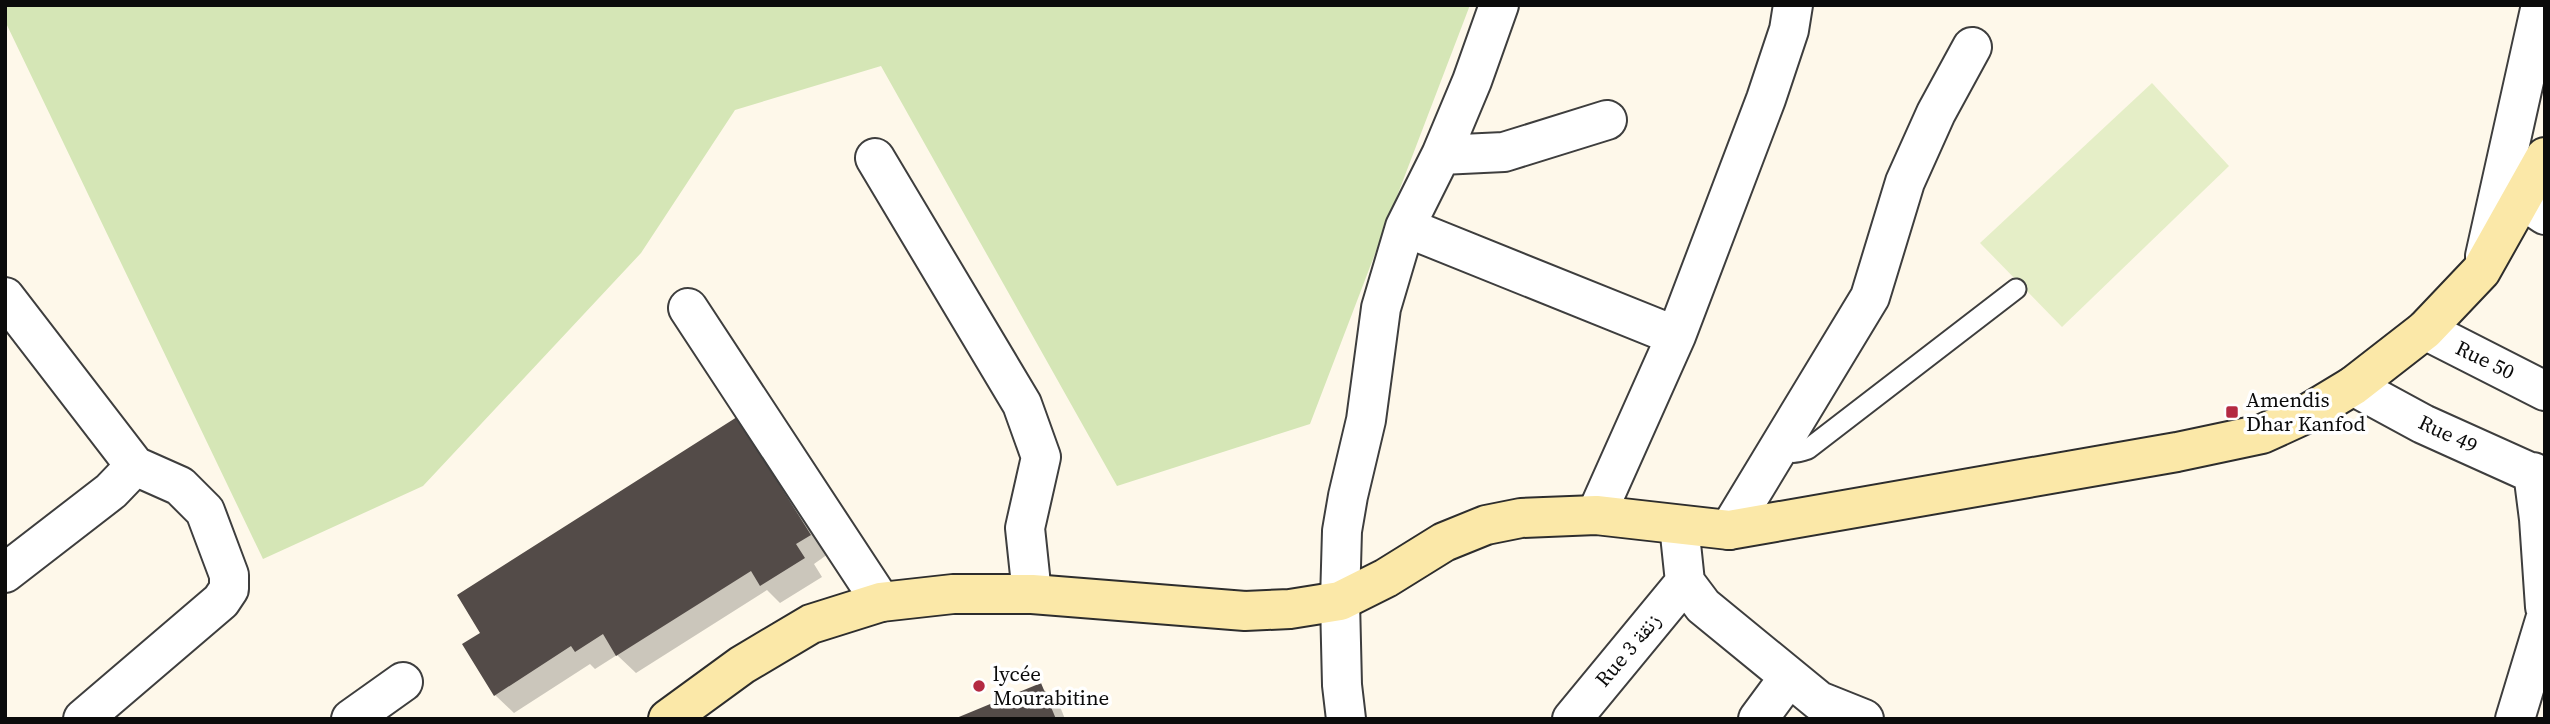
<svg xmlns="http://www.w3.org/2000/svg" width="2550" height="724" viewBox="0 0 2550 724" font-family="'Source Serif 4','Noto Naskh Arabic',serif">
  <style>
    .green { fill: #d5e6b6 }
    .pitch { fill: #e5eec7 }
    .shadow { fill: #0003 }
    .building { fill: #534b48 }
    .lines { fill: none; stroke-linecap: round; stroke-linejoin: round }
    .lane-casing { stroke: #3e3e3e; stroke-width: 23 }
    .street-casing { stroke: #3e3e3e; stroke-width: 42 }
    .secondary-casing { stroke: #2d2d2d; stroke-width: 42 }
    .lane { stroke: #fff; stroke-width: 19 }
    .street { stroke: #fff; stroke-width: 38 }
    .secondary { stroke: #fbe8a8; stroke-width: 38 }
    .poi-dot { fill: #b42a42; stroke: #fff; stroke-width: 2.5 }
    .labels { text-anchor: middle; stroke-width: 7; stroke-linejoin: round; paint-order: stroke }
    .street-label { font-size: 21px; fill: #0b0b0b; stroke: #fff }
    .poi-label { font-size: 21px; fill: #0b0b0b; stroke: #fff; text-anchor: start }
  </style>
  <rect width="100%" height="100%" fill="#fef8ea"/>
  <path class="green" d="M5 5H1470L1310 424 1117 486 881 66 735 110 641 253 423 486 263 559 5 21Z"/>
  <path class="pitch" d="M2152 83 2229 166 2062 327 1980 243Z"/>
  <path class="shadow" d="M737 419 755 438 828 554 814 564 822 577 780 603 767 590 636 673 617 655 595 669 590 664 514 713 495 695 483 633Z
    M1040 686 1059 704 1065 719H958Z"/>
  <path class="building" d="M737 417 811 535 796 544 805 558 760 586 751 571 616 656 603 634 575 652 571 646 494 696 462 644 480 633 457 595Z
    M1041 683 1056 719H954Z"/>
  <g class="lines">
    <g class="lane-casing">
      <path id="lane" d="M1780 446C1790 455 1796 453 1808 449L2016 289"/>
    </g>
    <g class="street-casing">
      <path id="street" d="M1441 155 1504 152 1607 120
        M875 158 1022 404 1041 457 1025 528 1032 594
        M2521 199 2545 215
        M1405 227 1676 336
        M2485 256 2541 5
        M5 297 135 466 180 486 205 511 229 575V589L221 601 83 719
        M688 308 881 602
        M2425 330 2545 391
        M2353 386 2423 424 2545 479
        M2533 472 2539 519 2545 607
        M1596 515 1676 336 1766 99 1789 30 1793 5
        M1679 525 1685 582 1703 606 1819 701 1864 719
        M1729 530 1870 297 1905 182 1936 113 1972 47
        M5 573 111 491 135 466
        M351 719 403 682
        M1346 719 1342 685 1340 601 1342 531 1348 496 1366 420 1381 308 1405 227 1441 155 1472 81 1499 5
        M1572 719 1685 582
        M1758 719 1789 677
        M2515 719 2545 620"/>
    </g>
    <g class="secondary-casing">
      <path id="secondary" d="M668 719 742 665 811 624 881 602 953 594H1032L1245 611 1290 609 1340 601 1386 578 1444 542 1486 525 1521 518 1596 515 1729 530 2177 452 2262 434 2310 412 2353 386 2425 330 2481 271 2545 157"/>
    </g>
    <use href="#lane" class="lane"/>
    <use href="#street" class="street"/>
    <use href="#secondary" class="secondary"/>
  </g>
  <g class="poi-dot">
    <rect x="2225" y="405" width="14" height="14" rx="3.5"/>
    <circle cx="979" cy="686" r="7"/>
  </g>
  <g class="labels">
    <g class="street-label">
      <text transform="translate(2485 360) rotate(26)" y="7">Rue 50</text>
      <text transform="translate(2448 434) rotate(25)" y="7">Rue 49</text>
      <text transform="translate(1628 650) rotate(-50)" y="7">Rue 3 زنقة</text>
    </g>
    <g class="poi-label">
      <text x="2246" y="407">Amendis<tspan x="2246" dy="24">Dhar Kanfod</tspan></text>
      <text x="993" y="681">lycée<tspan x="993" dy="24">Mourabitine</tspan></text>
    </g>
  </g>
  <rect width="2550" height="724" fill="none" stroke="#0b0b0b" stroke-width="14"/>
</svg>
